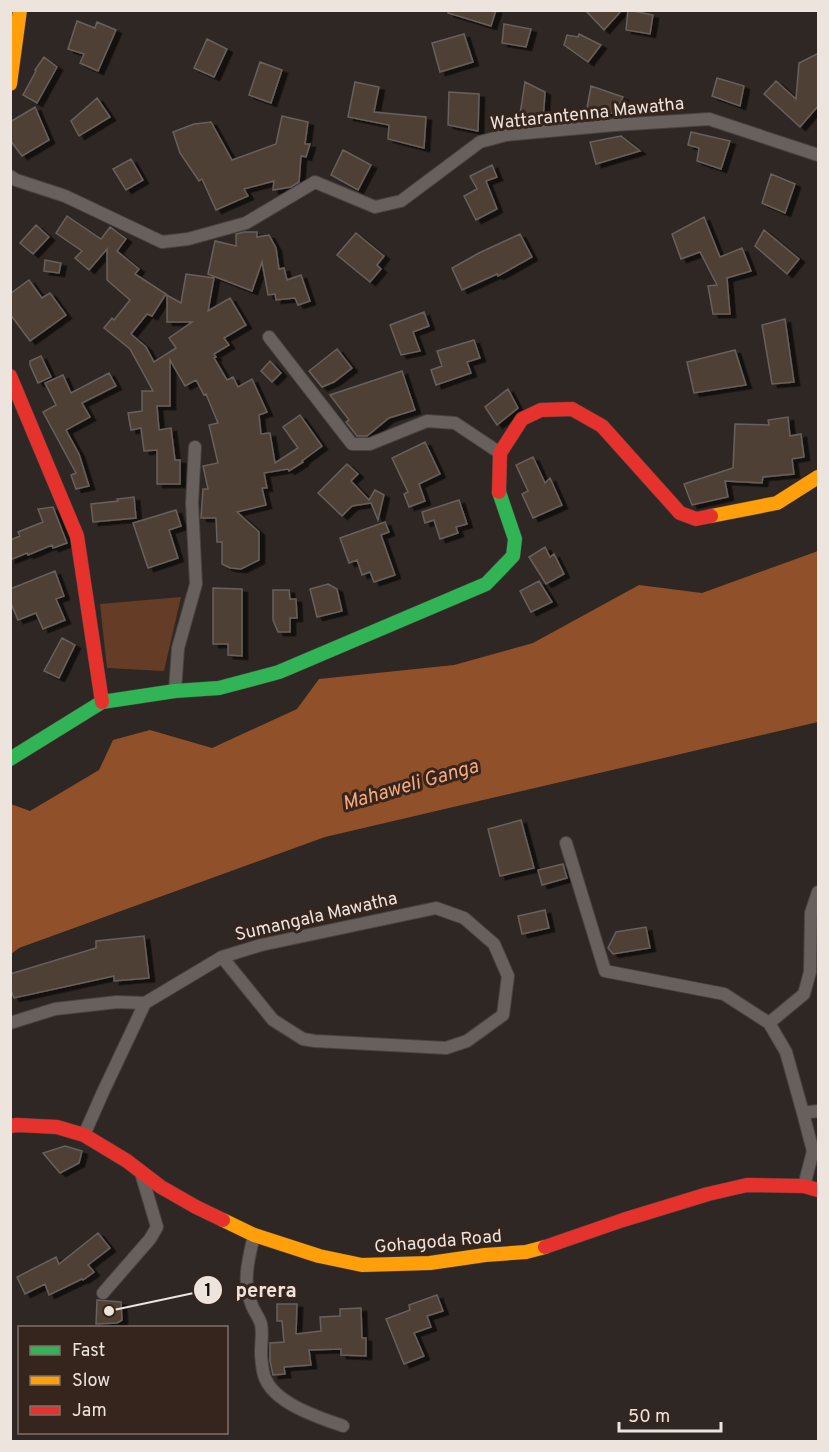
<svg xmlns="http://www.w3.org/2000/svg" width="829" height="1452" viewBox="0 0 829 1452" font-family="Overpass,sans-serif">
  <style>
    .green { fill: #653c25 }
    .water { fill: #8f502a }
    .building { fill: #504136; stroke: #67605c; stroke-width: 1.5; filter: url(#shadow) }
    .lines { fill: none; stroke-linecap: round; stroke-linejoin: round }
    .street-casing { stroke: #4a423f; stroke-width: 14 }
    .fast-casing { stroke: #4a423f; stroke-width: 15 }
    .slow-casing { stroke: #4a423f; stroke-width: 15 }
    .jam-casing { stroke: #4a423f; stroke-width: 15 }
    .street { stroke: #67605d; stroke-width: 12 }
    .fast { stroke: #30b455; stroke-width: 14 }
    .slow { stroke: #ff9f0a; stroke-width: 14 }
    .jam { stroke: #e5322d; stroke-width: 14 }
    .labels { text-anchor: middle; stroke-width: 6; stroke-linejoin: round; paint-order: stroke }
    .street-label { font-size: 18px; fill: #eee4de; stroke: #35251d }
    .water-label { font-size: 20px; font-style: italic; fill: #f8a97e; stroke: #35251d }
    .leader { fill: none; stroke: #eee4de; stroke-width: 2 }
    .callout-dot { fill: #eee4de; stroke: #35251d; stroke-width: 2 }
    .mark-label { font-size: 18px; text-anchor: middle; font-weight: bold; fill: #111 }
    .callout-label { font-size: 20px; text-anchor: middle; font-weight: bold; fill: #eee4de; stroke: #35251d; stroke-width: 6; stroke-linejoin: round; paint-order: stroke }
  </style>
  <defs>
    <filter id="shadow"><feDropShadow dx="5.5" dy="3.5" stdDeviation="0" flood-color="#0009"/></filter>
  </defs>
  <rect width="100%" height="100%" fill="#2f2723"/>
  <path class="green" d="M181 597 164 671 107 668 100 604Z"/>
  <path class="water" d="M818 551V722L325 837 19 948 11 954V804L30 811 99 770 113 740 150 730 212 748 297 709 319 679 454 665 533 643 639 585 702 593Z"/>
  <path class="building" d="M448 10H496L491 26 448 13Z
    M585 10H622L604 30Z
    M628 10 653 15 650 34 626 30Z
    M77 21 95 28 97 22 116 30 98 71 80 63 84 54 68 49Z
    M504 24 531 29 526 47 502 43Z
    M464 34 473 62 440 72 432 43Z
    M579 34 601 45 588 62 564 45 567 35 578 37Z
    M207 39 227 49 214 77 194 68Z
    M819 53V105L800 127 764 94 776 81 796 99 799 63Z
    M44 57 57 67 37 103 23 95 36 71 35 70Z
    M260 62 282 70 271 103 249 95Z
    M717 78 744 86 740 106 712 96Z
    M355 82 379 87 374 112 426 117 424 148 388 139 389 125 348 117Z
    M525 82 545 92 543 123 519 121Z
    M591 86 623 97 615 114 587 108Z
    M449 92 479 94 478 131 448 125Z
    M97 98 110 117 79 136 71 121Z
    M35 107 49 140 22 156 10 140V122Z
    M282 116 308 122 305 144H310L306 157 301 156 299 182 291 187 273 190 274 181 244 189 248 196 216 210 202 179 199 181 180 153 173 132 194 124 211 122 232 160 276 144Z
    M691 132 730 141 721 169 697 161 699 148 688 145Z
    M621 136 640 151 596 164 590 142Z
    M343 150 371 165 358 190 331 175Z
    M131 159 143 180 126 190 113 169Z
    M492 165 497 177 486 181 497 209 476 220 464 196 477 189 470 176Z
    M771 174 795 184 785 213 762 203Z
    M67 216 101 239 110 227 126 239 117 251 139 269 135 274 166 294 152 316 147 314 131 334 146 347 154 362 176 348 169 338 192 322H167V295L181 303 186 274 214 278 208 311 230 298 246 325 224 338 229 345 214 354 216 357 214 358 227 380 233 377 238 387 252 379 267 412 259 415 261 434 270 433 275 463 298 448 283 427 300 415 322 446 302 461 303 462 289 471 288 469 264 473 267 488H262L266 505 237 512 259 532V560L241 569 230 568 222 564V542H217L216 518H201L203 489H208L203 466 218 463 209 425 218 423 206 394 204 395 196 380 185 386 170 360V406H157L159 430 171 428 175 460H180V484H157V450L144 451 141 428 131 430 128 413 142 411V391H153L130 349 104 328 112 318 114 320 130 300 107 280V249L89 270 75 258 82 251 56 233Z
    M704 217 720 257 742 248 751 271 727 278 730 314H713L708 286 717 285 700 252 681 259 672 234Z
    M36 225 49 237 33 254 20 243Z
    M764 230 799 259 787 274 755 246Z
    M244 232H257V237L269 235 276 248 279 269 284 268 287 280 301 275 310 301 298 305 295 298 276 300 275 294 268 295 262 262 252 291 208 274 215 241 236 246V234Z
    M356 233 384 256 377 265 381 269 370 282 337 255Z
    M520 234 532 257 498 276 497 274 462 290 452 268 479 253Z
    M45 260 61 263 59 273 44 271Z
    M29 280 42 298 50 293 66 315 30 341 10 314V294Z
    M424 312 429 326 413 332 420 351 401 355 390 325Z
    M785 319 794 382 772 384 762 325Z
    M474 340 480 358 467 362 471 373 436 385 431 370 442 366 437 351Z
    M337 349 352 368 334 382 322 387 309 371Z
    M735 350 746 385 694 393 687 362Z
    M41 356 51 377 38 383 30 365V361Z
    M270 361 281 373 272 382 261 371Z
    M402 371 415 410 389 418 367 436H357L346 422 349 420 330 395Z
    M109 373 116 386 82 403 90 417 66 430 79 454 89 486 76 489 71 475 76 473 43 412 56 405 45 383 63 375 71 393Z
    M508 389 518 408 497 425 485 407Z
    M788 417 790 436 801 434 804 457 792 459 794 474 763 477 762 483 725 481 728 497 692 505 684 484 733 468 735 424 769 425 768 420Z
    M425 442 440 474 419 484 425 501 409 507 404 494 408 492 392 458Z
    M533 457 545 483 550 478 562 505 533 518 522 494 528 491 516 465Z
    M347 464 358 474 351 481 369 500 375 490 384 495 378 520 371 503 352 506 342 516 318 493Z
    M134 497 136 518 93 522 91 504 118 501 117 499Z
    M459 500 467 524 456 527 458 533 440 539 434 520 425 523 422 512Z
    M53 507 67 543 53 548 52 545 28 555 27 553 10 560V540L20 536 18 532 43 522 38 509Z
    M176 510 181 526 169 530 178 558 148 568 133 523Z
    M385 522 389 532 381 535 395 575 374 582 370 572 362 575 357 560 349 563 340 538Z
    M545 547 550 557 554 554 564 574 546 584 529 557Z
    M55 571 64 596 56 599 65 620 43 629 36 613 18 620 10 601V589Z
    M539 581 552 602 531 612 520 591Z
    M328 584 337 589 342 611 317 617 310 589Z
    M213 588 242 589V656L228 655V644H213Z
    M273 590H289L290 599H296L297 618H290V632H278L273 620Z
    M62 638 75 645 59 678 44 671Z
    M521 820 534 868 500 876 488 829Z
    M563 864 567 878 542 885 538 870Z
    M545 910 549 928 522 934 518 916Z
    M646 927 650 948 613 954 608 948 616 932Z
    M144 936 149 978 114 981V976L14 998 10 988V974L96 948V941Z
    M65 1146 82 1151 79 1163 60 1173 43 1153Z
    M98 1233 110 1248 88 1265 94 1272 83 1280 82 1279 49 1295 45 1284 25 1294 17 1277 56 1257 59 1264Z
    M437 1295 443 1311 427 1316 431 1327 414 1333 424 1356 404 1364 386 1319 410 1310 409 1305Z
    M97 1300 121 1302 122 1320 117 1323 96 1324Z
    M277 1304H297L296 1334 321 1331 320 1317 340 1316V1309L361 1308 362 1338H366V1356L341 1355V1349L309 1350 311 1365 284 1367 285 1374 273 1375 270 1361V1343L284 1342 282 1321H277Z"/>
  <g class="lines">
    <g class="street-casing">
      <path id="street" d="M10 176 16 180 65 196 162 242 188 239 246 223 315 182 375 207 401 201 480 142 506 135 614 125 709 119 818 155
        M269 337 352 444H370L427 421 455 423 500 453
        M175 691 178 648 196 584 192 503 195 447
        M566 843 605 971 724 994 769 1023 786 1052 803 1113 813 1151 804 1186
        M10 1023 55 1009 117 1002 145 1003
        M769 1023 804 994 810 972 811 913 818 892
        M803 1113 818 1111
        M84 1135 103 1092 145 1003 222 957 261 945 436 908 464 918 494 944 508 976 503 1015 467 1041 446 1048 315 1041 303 1039 273 1020 222 957
        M254 1235C249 1258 242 1280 251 1303 253 1310 259 1317 261 1324 263 1333 261 1343 261 1352 261 1358 262 1365 263 1371 268 1402 318 1417 343 1426
        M103 1293 150 1239 157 1227 141 1173"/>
    </g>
    <g class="fast-casing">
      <path id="fast" d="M10 759 102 702 175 691 219 688 279 672 486 584 513 556 515 539 499 492"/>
    </g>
    <g class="slow-casing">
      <path id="slow" d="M10 84 20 10
        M711 516 777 503 818 477
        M223 1220 254 1235 319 1256 362 1265 430 1263 485 1255 526 1252 545 1247"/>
    </g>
    <g class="jam-casing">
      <path id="jam" d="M10 376 77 536 102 702
        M499 492 500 453 522 419 541 410 572 409 602 426 680 513 696 519 711 516
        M10 1126 17 1125 57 1127 84 1135 127 1161 161 1187 196 1207 223 1220
        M545 1247 623 1220 708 1194 747 1185 804 1186 818 1190"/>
    </g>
    <use href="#street" class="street"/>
    <use href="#fast" class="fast"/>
    <use href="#slow" class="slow"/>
    <use href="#jam" class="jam"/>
  </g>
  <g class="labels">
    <g class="street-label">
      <text transform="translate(587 113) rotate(-6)" y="6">Wattarantenna Mawatha</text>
      <text transform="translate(316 916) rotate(-13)" y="6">Sumangala Mawatha</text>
      <text transform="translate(438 1241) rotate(-5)" y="6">Gohagoda Road</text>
    </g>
    <g class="water-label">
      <text transform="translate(410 784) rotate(-16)" y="7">Mahaweli Ganga</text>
    </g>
  </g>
  <path class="leader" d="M109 1311L208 1290"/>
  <g class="callout-dot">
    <circle cx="109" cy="1311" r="6"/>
    <circle cx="208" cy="1290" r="15"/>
  </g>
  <g class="mark-label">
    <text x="208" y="1296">1</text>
  </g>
  <g class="callout-label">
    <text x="266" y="1297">perera</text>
  </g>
  <rect width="829" height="1452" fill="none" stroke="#eee4de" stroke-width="24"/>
  <rect x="18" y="1326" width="210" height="108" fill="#35251d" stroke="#7f716a" stroke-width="1.5"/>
  <rect x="30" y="1346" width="30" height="9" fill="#30b455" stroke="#7f716a" stroke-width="1.5"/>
  <text x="72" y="1356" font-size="18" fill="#eee4de">Fast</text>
  <rect x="30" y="1376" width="30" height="9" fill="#ff9f0a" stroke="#7f716a" stroke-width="1.5"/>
  <text x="72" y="1386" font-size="18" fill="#eee4de">Slow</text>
  <rect x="30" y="1406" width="30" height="9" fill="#e5322d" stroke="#7f716a" stroke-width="1.5"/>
  <text x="72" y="1416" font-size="18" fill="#eee4de">Jam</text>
  <path d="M619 1422v9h102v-9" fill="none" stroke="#eee4de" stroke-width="3"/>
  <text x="628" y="1422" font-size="18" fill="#eee4de" stroke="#35251d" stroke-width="4.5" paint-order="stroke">50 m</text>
</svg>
